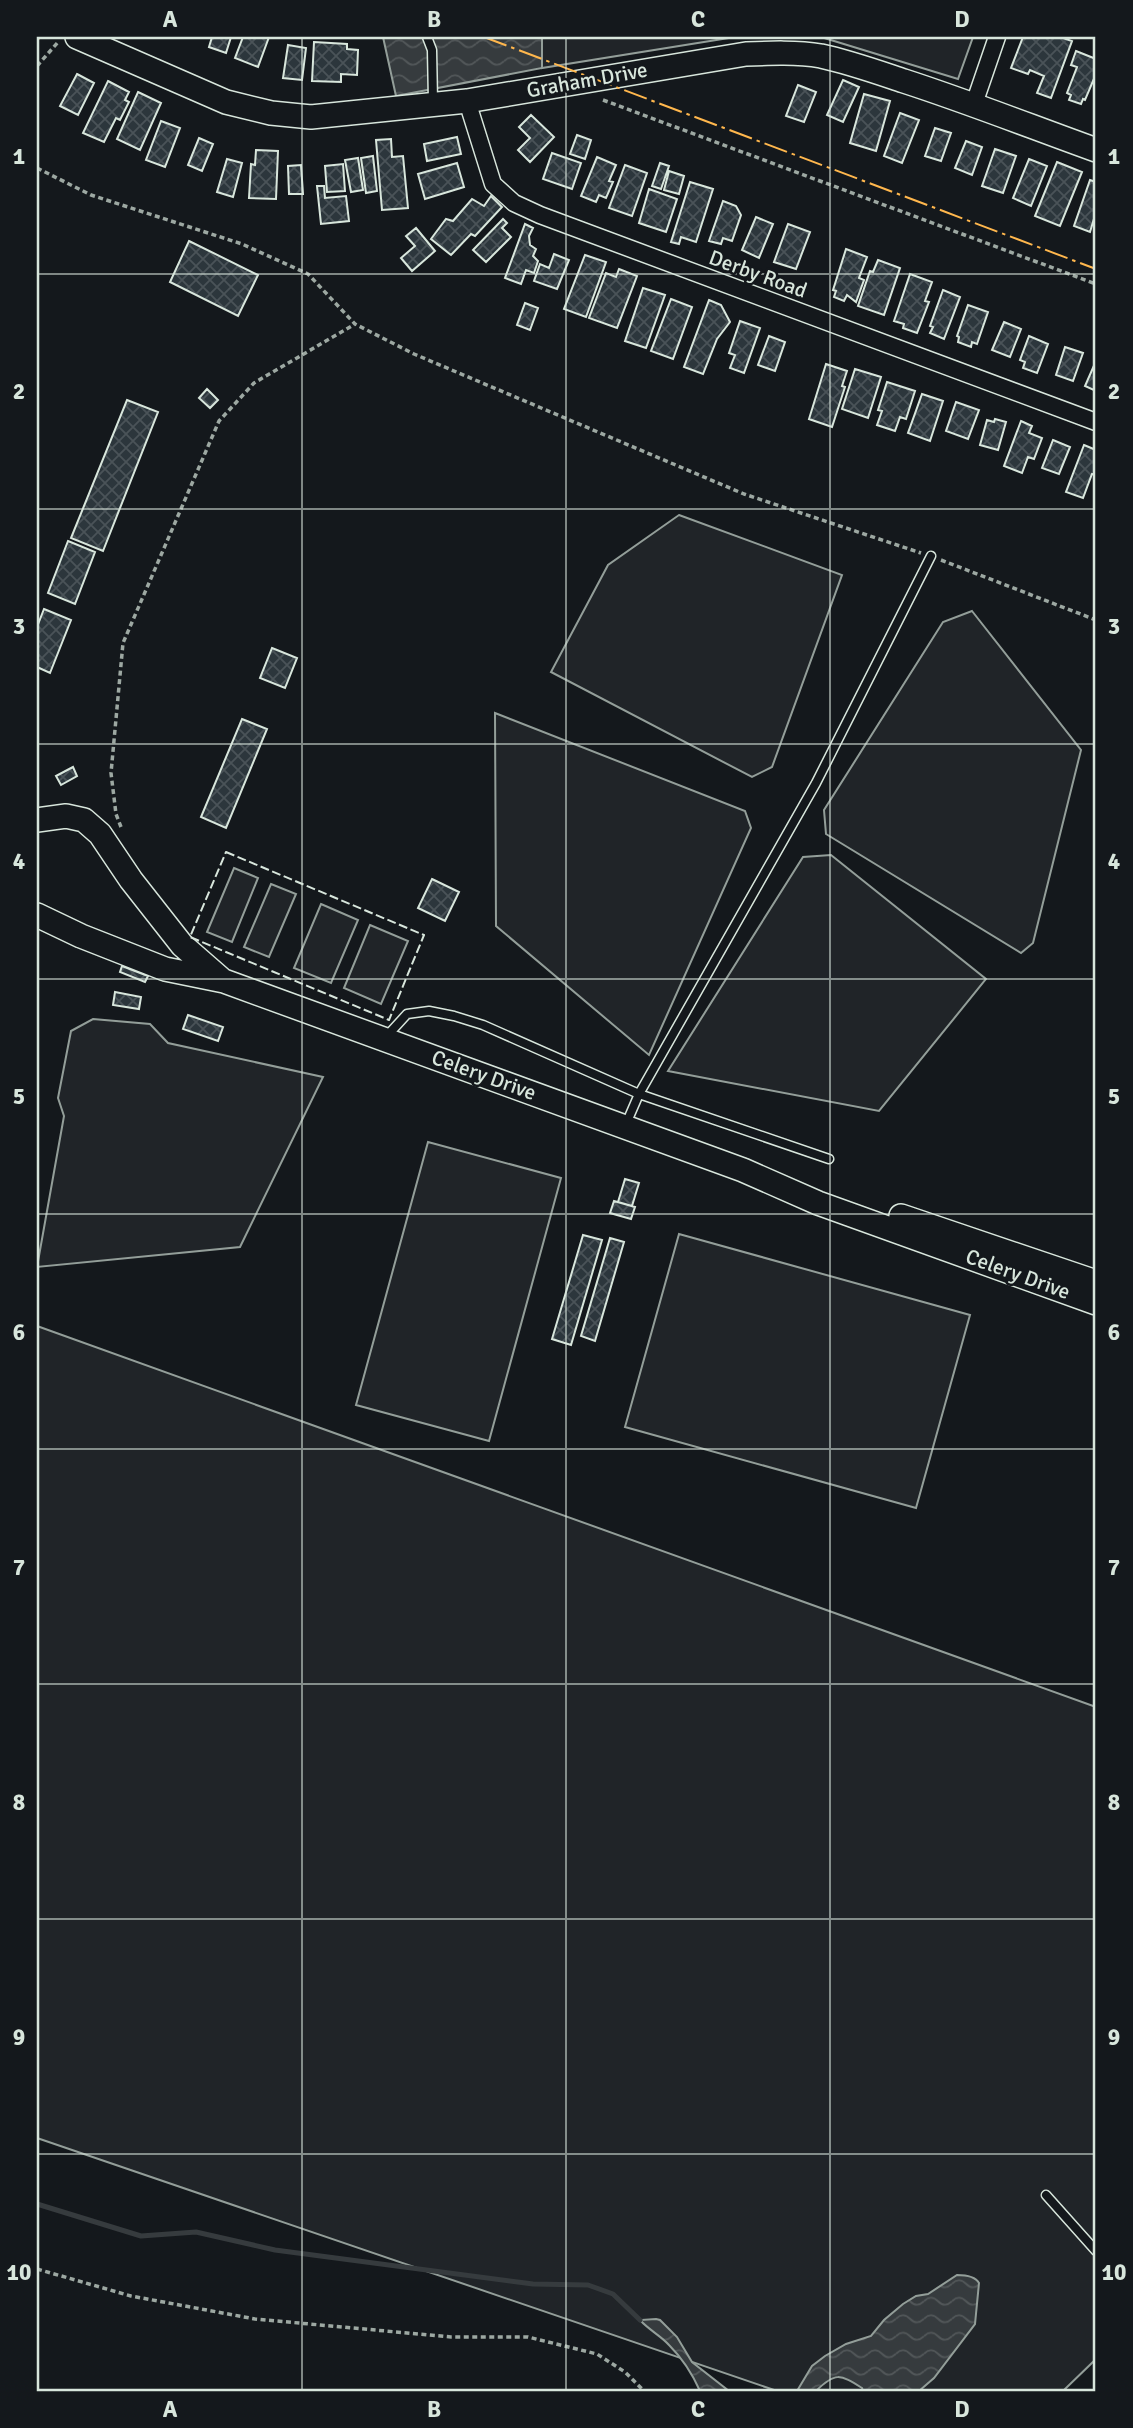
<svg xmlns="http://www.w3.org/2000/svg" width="1133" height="2428" viewBox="0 0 1133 2428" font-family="Signika,sans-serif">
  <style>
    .green { fill: #202428; stroke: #939e99; stroke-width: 2 }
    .water { fill: url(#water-waves); stroke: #939e99; stroke-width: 2 }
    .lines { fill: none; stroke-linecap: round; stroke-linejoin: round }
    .stream { stroke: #363b3e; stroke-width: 5 }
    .building { fill: url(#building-cross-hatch); stroke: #d8e6dc; stroke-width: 2 }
    .lane-casing { stroke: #d8e6dc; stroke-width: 11 }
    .street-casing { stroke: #d8e6dc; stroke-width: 19 }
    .secondary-casing { stroke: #d8e6dc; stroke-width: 26 }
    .path { stroke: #9da8a2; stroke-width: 3.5; stroke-dasharray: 5 3.5; stroke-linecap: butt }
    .lane { stroke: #14181c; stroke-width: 8 }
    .street { stroke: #14181c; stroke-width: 16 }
    .secondary { stroke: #14181c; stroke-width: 23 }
    .fence { stroke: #d8e6dc; stroke-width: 2; stroke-dasharray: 9 3.5; stroke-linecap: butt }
    .power { stroke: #ffb74d; stroke-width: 2; stroke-dasharray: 24 5 3.5 5; stroke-linecap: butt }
    .grid { fill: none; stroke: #d8e6dc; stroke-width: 2; stroke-opacity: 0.55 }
    .labels { text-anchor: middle; stroke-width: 5; stroke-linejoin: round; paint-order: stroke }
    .street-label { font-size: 21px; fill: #d8e6dc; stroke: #14181c }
    .neatline { fill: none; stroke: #d8e6dc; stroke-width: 2.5 }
    .grid-label { font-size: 23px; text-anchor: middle; font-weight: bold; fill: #d8e6dc }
  </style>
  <defs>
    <pattern id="water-waves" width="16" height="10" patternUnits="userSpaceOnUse" patternTransform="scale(1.75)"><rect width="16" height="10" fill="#363b3e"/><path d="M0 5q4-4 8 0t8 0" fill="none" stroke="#525759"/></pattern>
    <pattern id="building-cross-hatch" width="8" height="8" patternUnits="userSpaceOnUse" patternTransform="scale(1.75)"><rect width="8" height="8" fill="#2c363c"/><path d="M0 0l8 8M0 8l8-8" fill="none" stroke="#4a5358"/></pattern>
  </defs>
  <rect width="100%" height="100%" fill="#14181c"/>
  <path class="green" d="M542 37H735L542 68Z
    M821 37H973L958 79Z
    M679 515 842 575 772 767 752 777 551 672 608 565Z
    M972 611 1081 750 1033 943 1021 953 826 834 824 810 943 622Z
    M495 713 745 811 751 828 649 1055 496 926Z
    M831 855 986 979 879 1111 668 1071 803 857Z
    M234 868 258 878 232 942 207 932Z
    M271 884 296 894 269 957 244 947Z
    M321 904 358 920 331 983 294 968Z
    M370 925 408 941 381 1004 344 988Z
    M93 1019 150 1024 168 1043 323 1077 240 1247 37 1267 64 1116 58 1098 71 1031Z
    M428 1142 561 1178 489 1441 356 1405Z
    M679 1234 970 1315 916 1508 625 1427Z
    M37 1326 1096 1707V2359L1063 2391H777L37 2138Z"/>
  <path class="water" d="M383 37H542V68L396 96Z
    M957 2275C965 2275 975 2276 979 2283L975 2324 934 2378 919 2391H863L862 2388C840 2374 835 2372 816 2391H797L812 2366 825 2356 846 2344 871 2336 884 2320 903 2304 916 2296 928 2294Z
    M656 2319 660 2320 677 2337 692 2362 729 2391H700C692 2373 683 2359 669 2345 661 2336 649 2330 640 2320Z"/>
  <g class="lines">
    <path class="stream" d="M37 2204 141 2236 196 2232 275 2250 533 2284 588 2285 613 2294 640 2320"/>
  </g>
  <path class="building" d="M212 37H231L226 53 209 47Z
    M243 37H269L258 67 235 58Z
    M1023 37H1060L1072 41 1051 98 1037 93 1044 76 1030 70 1028 74 1011 68Z
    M314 42 347 44V49L358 50 357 75 341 74V82L312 81Z
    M288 45 306 48 302 80 283 78Z
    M1076 51 1096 59V74L1085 100 1083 99 1081 104 1069 100 1071 95 1067 93 1077 67 1071 65Z
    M77 74 94 83 78 115 60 106Z
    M843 80 859 87 843 122 827 115Z
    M108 81 129 92 125 100 129 102 120 120 116 118 104 142 83 133Z
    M798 85 816 92 804 122 786 116Z
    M138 92 161 103 140 150 117 139Z
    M864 94 890 101 876 151 850 143Z
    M900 113 919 120 902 163 884 156Z
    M531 115 554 137 530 162 518 150 530 138 519 127Z
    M161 121 180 128 165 167 146 160Z
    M935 128 951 133 941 161 925 156Z
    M577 135 591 140 585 159 570 154Z
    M457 137 461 154 427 161 424 144Z
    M199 138 213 144 202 171 188 165Z
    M391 139 392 157 403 156 408 208 382 210 376 140Z
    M966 141 982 147 972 175 955 168Z
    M995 149 1016 156 1003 193 982 186Z
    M256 150 278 151 276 199 249 198 251 164 255 165Z
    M552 153 581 163 572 189 543 179Z
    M373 156 377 191 366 193 361 158Z
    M597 157 616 165 609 181 613 182 606 198 599 195 596 202 581 196Z
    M358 158 363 190 351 192 345 160Z
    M227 159 242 163 233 197 217 192Z
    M1029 159 1047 166 1031 206 1013 198Z
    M1057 162 1082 172 1060 226 1035 216Z
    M457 163 464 187 425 199 418 174Z
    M660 163 669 166 661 189 652 186Z
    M343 164 345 191 327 192 325 166Z
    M301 165 303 194H289L288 166Z
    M625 165 647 173 632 216 609 208Z
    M669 171 684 176 679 194 664 190Z
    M1090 180 1096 182V212L1090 232 1074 226Z
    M690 182 713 189 696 242 681 237 679 244 671 242Z
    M317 186H324L325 198 346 196 349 221 321 224Z
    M649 189 677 199 666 232 639 223Z
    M491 196 502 207 475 236 471 234 451 255 431 239 446 219 453 221 472 199 484 206Z
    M723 201 736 206 741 215 732 241 723 238 721 244 709 241Z
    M756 217 773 224 759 258 742 250Z
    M503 219 507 223 502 228 511 237 486 262 473 250Z
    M525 224 533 228 529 236 530 245 536 249 533 256 538 261 534 273 526 270 521 284 505 278Z
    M788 224 810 232 796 269 774 262Z
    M416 228 435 251 412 271 401 258 415 246 406 236Z
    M189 241 258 275 238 316 170 282Z
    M846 249 867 257 859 278 864 280 856 302 847 295 844 301 834 297 836 291 833 290Z
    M554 254 569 260 557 289 534 281 540 264 549 268Z
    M585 255 606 262 586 317 564 309Z
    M878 260 900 268 884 315 858 306 870 271 873 272Z
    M619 269 637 276 617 328 589 318 606 273 616 277Z
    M910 274 932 282 925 301 929 302 917 333 903 328 904 324 894 321Z
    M643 288 665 295 646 348 625 341Z
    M943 290 960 297 944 339 930 333 933 327 930 326Z
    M671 299 692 307 673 359 651 351Z
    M709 300 721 305 730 322 717 339 703 374 684 367Z
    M525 303 538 308 530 330 517 325Z
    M968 305 988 312 977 344 972 342 971 347 958 342 959 337 957 336Z
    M740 321 760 328 744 373 730 368 735 355 729 353Z
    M1004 322 1021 329 1010 357 992 350Z
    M769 336 785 342 775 371 758 365Z
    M1029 336 1048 344 1037 373 1023 368 1025 362 1020 360Z
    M1065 347 1083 353 1073 381 1056 375Z
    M1096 361V391L1085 386Z
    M826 364 847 371 842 386 845 387 832 427 809 419Z
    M855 369 881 377 868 418 842 409Z
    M887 382 915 391 906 419 900 417 895 431 877 425 882 411 878 410Z
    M207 389 218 400 210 408 199 398Z
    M922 394 943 401 930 441 908 433Z
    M127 400 158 412 103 551 71 538Z
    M956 402 979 410 968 439 946 431Z
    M995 419 1006 422 998 450 980 445 987 420 994 422Z
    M1021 421 1032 426 1029 433 1042 438 1034 459 1028 457 1022 473 1004 466Z
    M1053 440 1070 447 1059 474 1042 468Z
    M1084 445 1096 450V475L1092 474 1083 498 1066 492Z
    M68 541 95 552 75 604 48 593Z
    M44 609 71 620 50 673 37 667V627Z
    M272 648 297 658 285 688 260 678Z
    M242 719 267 729 226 828 201 817Z
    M73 767 77 776 61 785 56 776Z
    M432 879 459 892 445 921 418 908Z
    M122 966 148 976 145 982 120 972Z
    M115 992 141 997 139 1009 113 1005Z
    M188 1015 223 1027 218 1041 183 1029Z
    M625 1179 639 1183 632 1206 618 1202Z
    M614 1201 635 1207 631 1219 610 1213Z
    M583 1235 602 1240 571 1345 552 1339Z
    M610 1238 624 1242 595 1341 581 1336Z"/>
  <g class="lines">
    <g class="lane-casing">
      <path id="lane" d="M427 37 432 50 433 101
        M386 1037 407 1014 429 1011 454 1016 483 1025 639 1094 829 1159
        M626 1124 639 1094 816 783 931 556
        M1046 2195 1096 2251"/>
    </g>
    <g class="street-casing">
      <path id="street" d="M467 101 493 184 514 203 540 215 1096 422
        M974 104 997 37"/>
    </g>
    <g class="secondary-casing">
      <path id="secondary" d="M77 37 226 102 271 113 311 117 467 101 746 54C771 53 797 52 821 56 849 62 877 72 904 81 969 102 1032 127 1096 150
        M37 820 66 816 84 820 100 834 131 880 182 945 221 979
        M37 915 81 936 165 969 224 981 743 1170 818 1203 1096 1303
        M901 1216 1096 1282"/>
    </g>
    <path class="path" d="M37 66 59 41
      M603 100 1096 284
      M37 168 91 195 242 244 308 274 355 324 414 354 744 494 921 553
      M941 560 1096 620
      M121 827 116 814 111 773 123 643 219 421 254 383 355 324
      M37 2269 131 2296 255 2319 451 2337H528L597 2354 625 2372 644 2391"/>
    <use href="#lane" class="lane"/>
    <use href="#street" class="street"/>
    <use href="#secondary" class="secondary"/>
    <path class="fence" d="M226 852 424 935 389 1020 190 937Z"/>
    <path class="power" d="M484 37 1096 269
      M37 41 40 37"/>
  </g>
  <path class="grid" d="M302 37V2391M566 37V2391M830 37V2391M37 274H1096M37 509H1096M37 744H1096M37 979H1096M37 1214H1096M37 1449H1096M37 1684H1096M37 1919H1096M37 2154H1096"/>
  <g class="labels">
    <g class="street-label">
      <text transform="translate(587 80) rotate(-10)" y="7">Graham Drive</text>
      <text transform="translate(758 274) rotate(20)" y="7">Derby Road</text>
      <text transform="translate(484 1075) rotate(20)" y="7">Celery Drive</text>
      <text transform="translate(1018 1274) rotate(20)" y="7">Celery Drive</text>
    </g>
  </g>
  <rect width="1133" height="2428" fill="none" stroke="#14181c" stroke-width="77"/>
  <rect x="38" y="38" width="1056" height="2352" class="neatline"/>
  <g class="grid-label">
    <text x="170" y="27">A</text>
    <text x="434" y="27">B</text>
    <text x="698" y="27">C</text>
    <text x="962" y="27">D</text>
    <text x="19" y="164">1</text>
    <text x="1114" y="164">1</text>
    <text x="19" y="399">2</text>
    <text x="1114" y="399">2</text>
    <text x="19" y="634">3</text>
    <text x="1114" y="634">3</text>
    <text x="19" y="869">4</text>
    <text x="1114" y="869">4</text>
    <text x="19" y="1104">5</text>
    <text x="1114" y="1104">5</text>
    <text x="19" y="1340">6</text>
    <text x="1114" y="1340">6</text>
    <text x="19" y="1575">7</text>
    <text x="1114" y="1575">7</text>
    <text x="19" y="1810">8</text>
    <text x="1114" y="1810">8</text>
    <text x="19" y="2045">9</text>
    <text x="1114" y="2045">9</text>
    <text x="19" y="2280">10</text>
    <text x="1114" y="2280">10</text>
    <text x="170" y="2417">A</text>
    <text x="434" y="2417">B</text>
    <text x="698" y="2417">C</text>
    <text x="962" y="2417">D</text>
  </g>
</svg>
